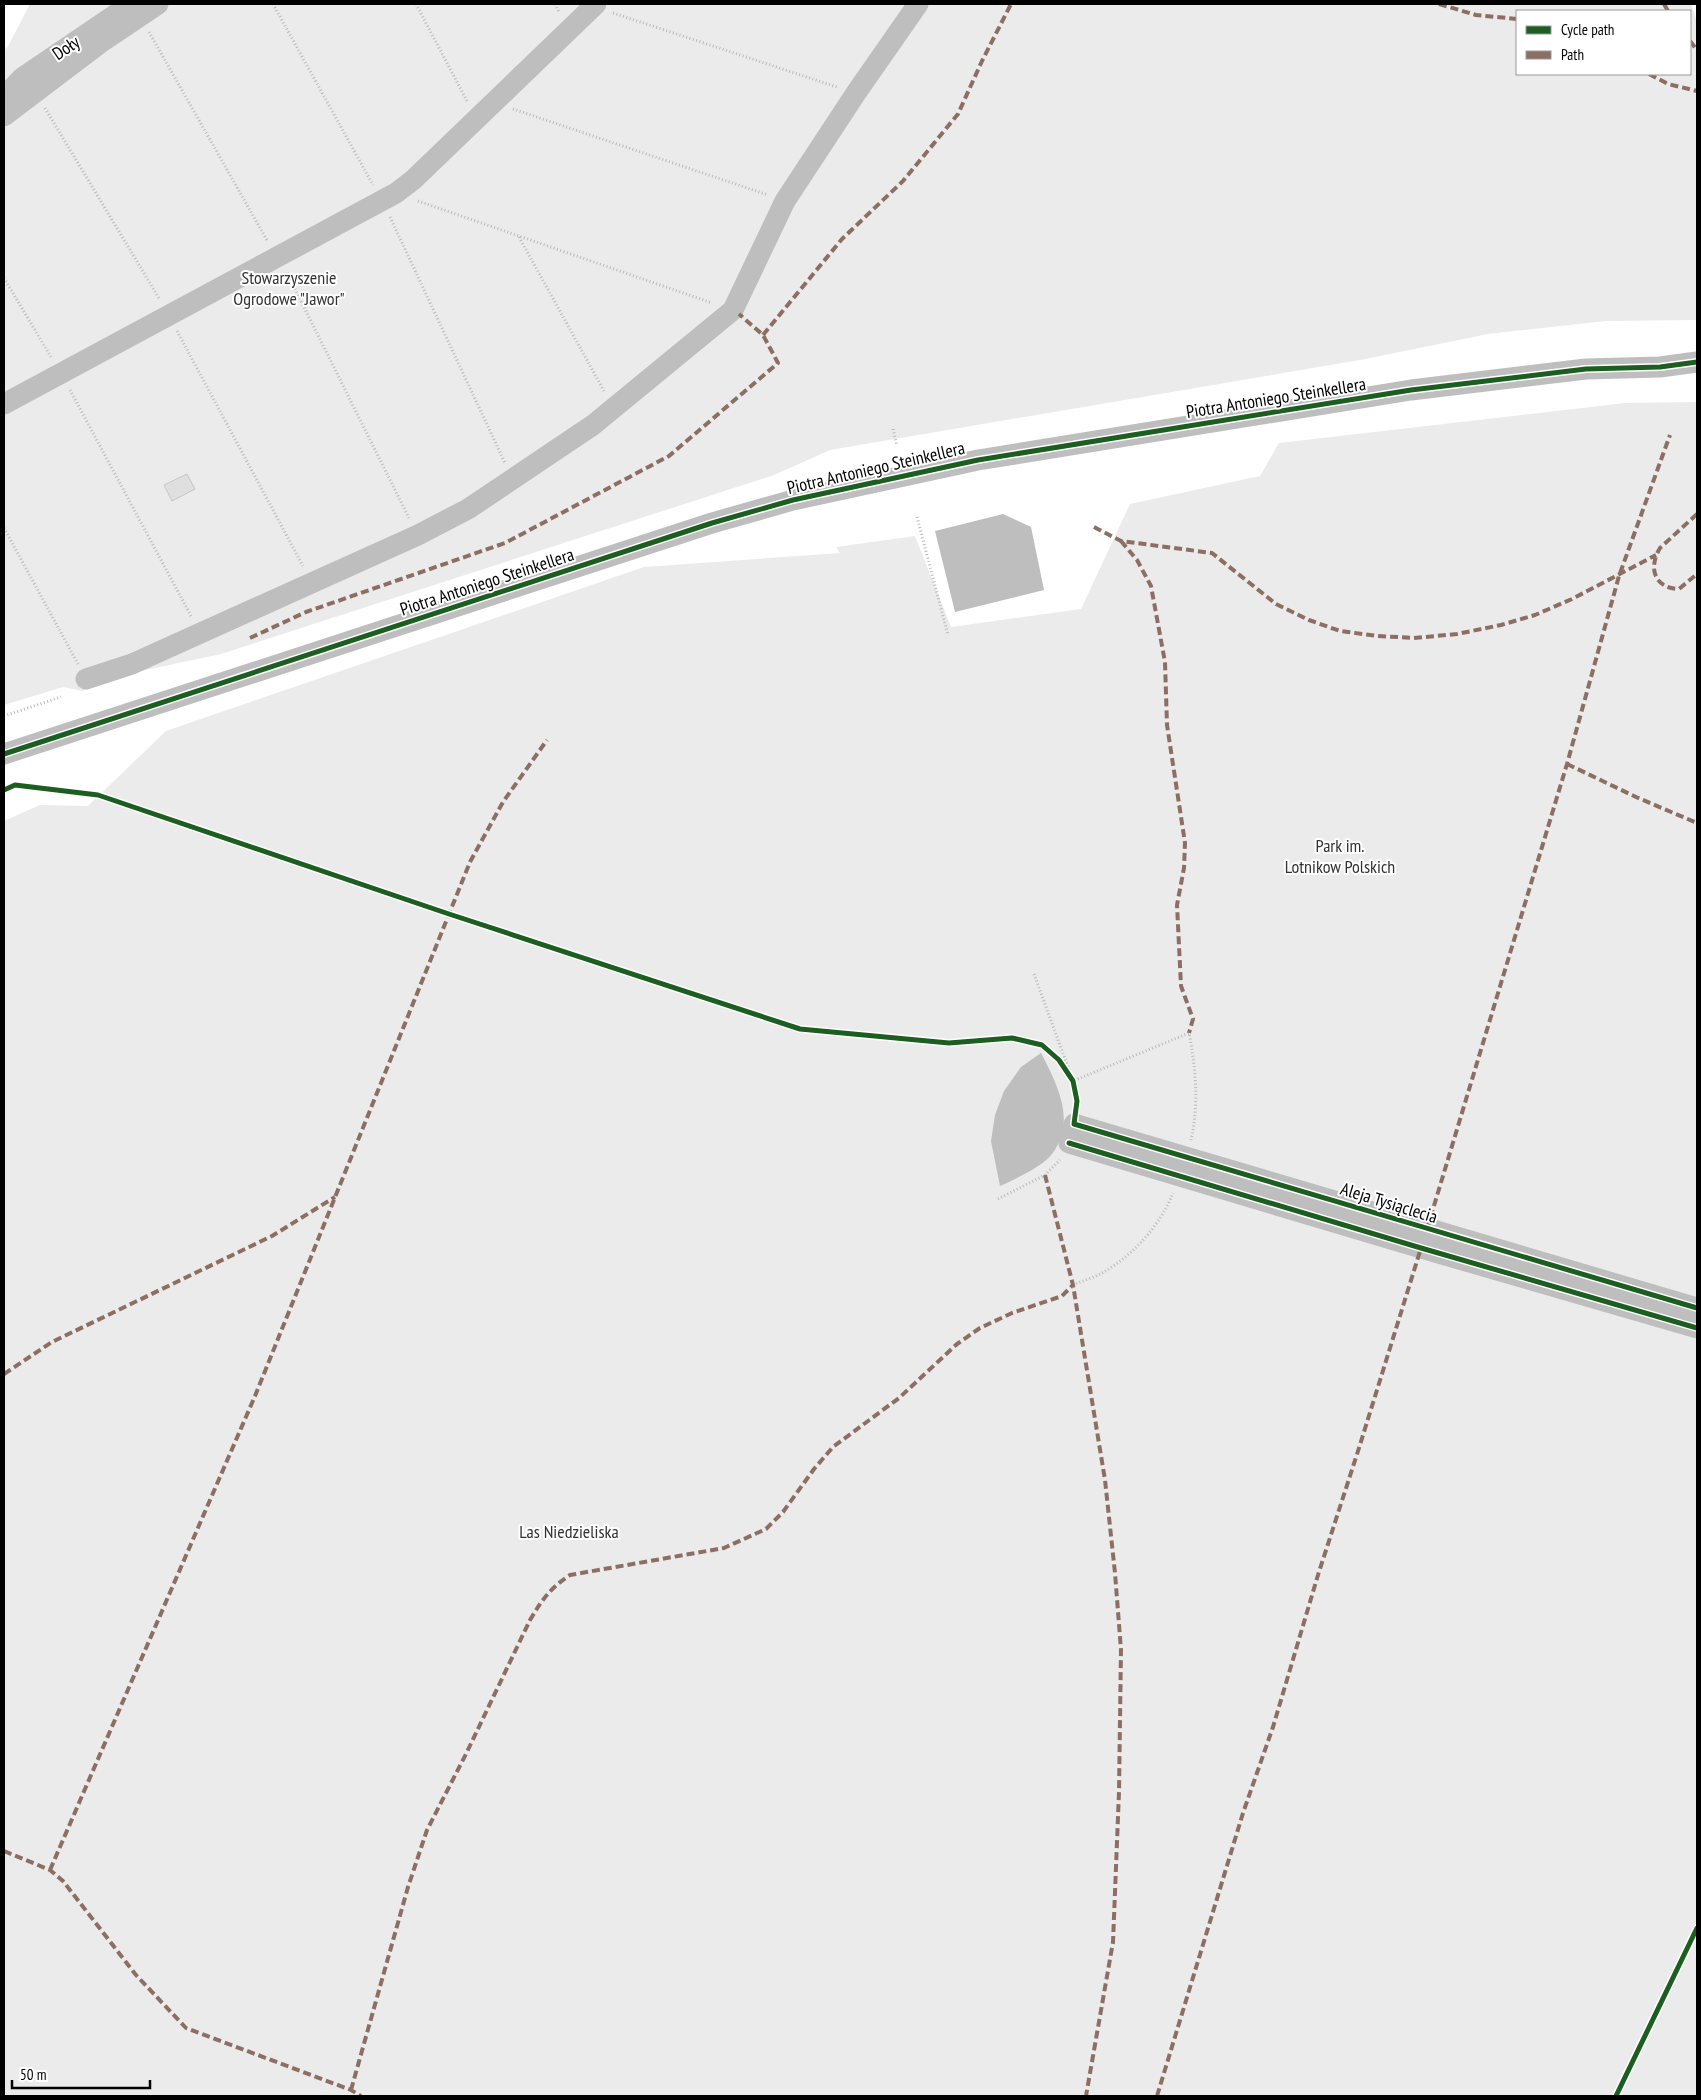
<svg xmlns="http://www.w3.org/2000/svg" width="1701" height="2100" viewBox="0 0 1701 2100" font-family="'PT Sans Narrow',sans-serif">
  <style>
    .green { fill: #ebebeb; fill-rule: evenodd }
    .water { fill: #bebebe }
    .building { fill: #dfdfdf; stroke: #c6c6c6 }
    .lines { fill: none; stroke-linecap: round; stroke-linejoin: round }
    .path { stroke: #b9b9b9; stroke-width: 3; stroke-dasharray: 1 2.5; stroke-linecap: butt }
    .minor { stroke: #bebebe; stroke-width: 21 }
    .quiet { stroke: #8d6e63; stroke-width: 4; stroke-dasharray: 8 4; stroke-linecap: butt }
    .cycleway-casing { stroke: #fff; stroke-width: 8 }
    .cycleway { stroke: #1b5e20; stroke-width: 5 }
    .labels { text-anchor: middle; stroke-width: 4; stroke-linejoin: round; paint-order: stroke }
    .street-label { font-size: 18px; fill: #000; stroke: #fff }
    .park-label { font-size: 18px; fill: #323232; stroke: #fff }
  </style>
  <rect width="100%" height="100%" fill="#fff"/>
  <path class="green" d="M30 4H119L4 87V49L7 48Z
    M143 4H1691L1697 22V320L1606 321 1488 334 1360 360 830 450 774 475 221 654 136 672 82 691 63 687 4 705V107ZM1517 11H1690V74H1517Z
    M1697 402V2096H4V821L40 805 88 806 166 731 644 567 840 553 836 547 915 536 951 627 1081 609 1130 504 1260 476 1279 443 1625 403Z"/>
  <path class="water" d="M1003 514 1031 527 1044 590 955 612 935 531Z
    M1041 1053C1057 1084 1077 1121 1052 1154 1042 1167 1015 1179 1000 1186L991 1141 995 1115 1004 1091 1021 1067Z"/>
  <path class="building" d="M187 474 195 489 172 501 164 485Z"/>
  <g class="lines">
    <path class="path" d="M273 4 373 185
      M416 4 468 103
      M555 4 559 12
      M613 13 837 87
      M149 32 268 242
      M45 108 160 300
      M513 109 768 195
      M418 201 712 303
      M390 217 505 463
      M519 237 604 391
      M287 273 409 518
      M4 278 51 357
      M177 331 303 566
      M70 390 191 616
      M893 429 897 446
      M917 517 948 635
      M4 528 78 664
      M4 716 61 697
      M1034 974 1073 1081 1189 1033C1196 1069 1199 1104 1191 1140
      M998 1199 1045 1175 1060 1160
      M1073 1285C1082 1281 1093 1278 1102 1273 1132 1257 1161 1224 1173 1193"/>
    <path class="minor" d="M4 97 22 78 131 4
      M4 116 103 41 158 4
      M4 404 396 193 413 180 596 4
      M86 679 132 664 418 535 468 509 593 425 733 310 785 201 856 93 918 4
      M4 754 712 523 793 500 978 460 1411 390 1586 369 1660 367 1697 362
      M1697 1308 1074 1124 1069 1143 1421 1248 1697 1328"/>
    <path class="quiet" d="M1439 4 1476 15 1517 19
      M1664 4 1668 11
      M1690 41 1697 50
      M1649 74 1668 84 1697 91
      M763 335 842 239 903 181 958 114 982 61 1011 4
      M1697 514 1660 548C1648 568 1654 588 1679 589L1697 574
      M1094 527 1121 541 1212 553 1276 604 1309 620 1340 631 1378 636 1414 638 1457 634 1501 625 1535 615 1572 599 1656 555
      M1121 541 1137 560 1151 586 1165 662 1167 725 1185 843 1184 868 1177 905 1181 986 1193 1019 1189 1033
      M250 638 306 612 505 543 669 456 778 363 763 335 739 314
      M1567 764 1636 797 1697 823
      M1045 1175 1073 1285 1105 1480 1115 1573 1121 1650 1119 1792 1113 1942 1086 2096
      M1427 1229 1567 764 1619 576 1670 435
      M4 1374 52 1342 272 1236 335 1197
      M4 1851 50 1870 63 1881 136 1975 186 2028 351 2090 361 2096
      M50 1870 255 1396 470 862 503 802 547 740
      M351 2090 408 1887 427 1830 466 1754 530 1620C542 1600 550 1588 570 1575L724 1548 766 1529 783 1512 814 1469 833 1447 899 1398 957 1344 980 1328 1012 1313 1062 1296 1073 1285
      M1157 2096 1243 1813 1273 1727 1318 1575 1359 1448 1421 1248"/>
    <g class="cycleway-casing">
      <path id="cycleway" d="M4 754 712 523 793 500 978 460 1411 390 1586 369 1660 367 1697 362
        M4 790 15 785 98 795 449 914 800 1029 949 1043 1012 1038 1042 1045 1059 1060 1073 1081 1077 1101 1074 1124 1697 1308
        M1069 1143 1421 1248 1697 1328
        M1616 2096 1697 1928"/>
    </g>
    <use href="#cycleway" class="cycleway"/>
  </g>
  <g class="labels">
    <g class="street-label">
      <text transform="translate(66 48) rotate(-34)" y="6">Doły</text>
      <text transform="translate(1276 398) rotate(-9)" y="6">Piotra Antoniego Steinkellera</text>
      <text transform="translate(876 468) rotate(-13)" y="6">Piotra Antoniego Steinkellera</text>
      <text transform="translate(487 582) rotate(-18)" y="6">Piotra Antoniego Steinkellera</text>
      <text transform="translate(1389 1203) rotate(17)" y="6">Aleja Tysiąclecia</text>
    </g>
    <g class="park-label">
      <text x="289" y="284">Stowarzyszenie<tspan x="289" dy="21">Ogrodowe "Jawor"</tspan></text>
      <text x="1340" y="852">Park im.<tspan x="1340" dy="21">Lotnikow Polskich</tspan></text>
      <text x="569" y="1538">Las Niedzieliska</text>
    </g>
  </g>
  <rect width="1701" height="2100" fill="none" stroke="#000000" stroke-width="10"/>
  <rect x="1516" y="10" width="175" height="65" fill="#ffffff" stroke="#999999"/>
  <rect x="1526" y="26" width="25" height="8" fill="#1b5e20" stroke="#999999"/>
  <text x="1561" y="35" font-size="15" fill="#000000">Cycle path</text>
  <rect x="1526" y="51" width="25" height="8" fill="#8d6e63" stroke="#999999"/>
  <text x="1561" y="60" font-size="15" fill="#000000">Path</text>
  <path d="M12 2080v8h138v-8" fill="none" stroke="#000000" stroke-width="2.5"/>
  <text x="20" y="2080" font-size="15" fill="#000000" stroke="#ffffff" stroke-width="4" paint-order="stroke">50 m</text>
</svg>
